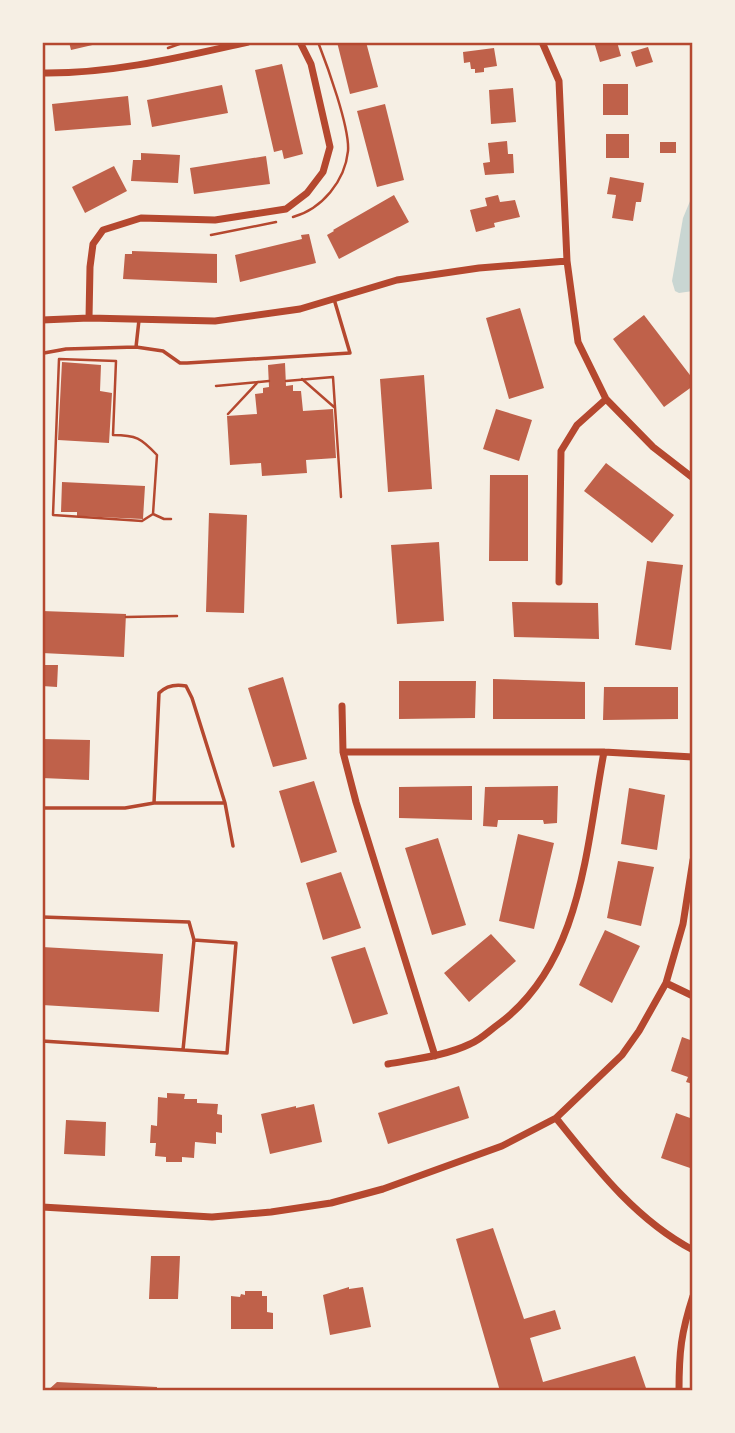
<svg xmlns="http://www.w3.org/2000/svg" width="735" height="1433" viewBox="0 0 735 1433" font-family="'Open Sans',sans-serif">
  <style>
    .water { fill: #c9d6d2 }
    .building { fill: #bf614a }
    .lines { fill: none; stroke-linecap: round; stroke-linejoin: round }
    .path { stroke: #b5482f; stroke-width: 2.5 }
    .service { stroke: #b5482f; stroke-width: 3.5 }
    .minor { stroke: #b5482f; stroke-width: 7 }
    .neatline { fill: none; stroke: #b5482f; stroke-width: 2.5 }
  </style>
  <rect width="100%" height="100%" fill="#f6efe4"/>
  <path class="water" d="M693 194V291L679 293 675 291 672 281 683 218Z"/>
  <path class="building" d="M69 42H101V43L71 50Z
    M337 42H366L378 87 350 94Z
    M594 42H617L621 56 600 62Z
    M648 47 653 62 636 67 631 52Z
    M494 48 497 66 484 68V72L475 73V69H471L470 62 464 63 463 52Z
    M282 64 303 154 284 159 282 150 274 152 255 70Z
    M603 84H628V115H603Z
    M222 85 228 113 152 127 147 100Z
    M513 88 516 122 491 124 489 90Z
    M128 96 131 125 55 131 52 104Z
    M385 104 404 180 377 187 357 111Z
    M606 134H629V158H606Z
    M507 141 508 154H513L514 173 485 175 483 163 490 162 488 143Z
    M660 142H676V153H660Z
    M141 153 180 155 178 183 131 181 133 160H141Z
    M266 156 270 184 194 194 190 168Z
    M114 166 127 191 85 213 72 187Z
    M610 177 644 183 641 202H636L633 221 612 218 616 195 607 194Z
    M394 195 409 222 339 259 327 235 334 231 333 230Z
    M498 195 500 202 515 200 520 217 494 223 495 227 476 232 470 210 487 206 485 198Z
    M309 234 316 263 240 282 235 255 302 239 301 235Z
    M132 251 217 254V283L123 279 125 254H132Z
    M520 308 544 388 509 399 486 318Z
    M644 315 693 379V386L664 407 613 339Z
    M62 362 101 365 100 391 112 393 109 443 58 440Z
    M285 363 286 386 293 385V391H301L303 411 333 409 336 458 306 460 307 473 262 476 261 463 230 465 227 416 257 414 255 394 263 393V388L269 387 268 365Z
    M424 375 432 489 388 492 380 379Z
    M496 409 532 420 519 461 483 449Z
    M606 463 674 515 652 543 584 491Z
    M490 475H528V561H489Z
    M62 482 145 486 143 519 77 516V512H61Z
    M209 513 247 515 244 613 206 612Z
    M439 542 444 621 397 624 391 545Z
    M647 561 683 565 671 650 635 645Z
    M512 602 598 603 599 639 514 637Z
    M42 611 126 614 124 657 42 653Z
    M42 665H58L57 687 42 686Z
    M283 677 307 759 273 767 248 688Z
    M493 679 585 682V719H493Z
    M399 681H476L475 718 399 719Z
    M604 687H678V719L603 720Z
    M42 739 90 740 89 780 42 778Z
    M314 781 337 852 301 863 279 791Z
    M472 786V820L399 818V787Z
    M558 786 557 823 544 824 543 820H498L497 827 483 826 485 787Z
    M629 788 665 795 657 850 621 844Z
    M518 834 554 843 534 929 499 921Z
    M438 838 466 925 432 935 405 848Z
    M618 861 654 867 641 926 607 918Z
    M341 872 361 928 323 940 306 883Z
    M605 930 640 946 612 1003 579 985Z
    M491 934 516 961 469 1002 444 973Z
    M42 947 163 954 159 1012 42 1005Z
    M365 947 388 1014 353 1024 331 957Z
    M682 1037 693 1041V1084L686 1082 688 1077 671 1071Z
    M459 1086 469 1118 388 1144 378 1113Z
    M167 1093 185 1094 184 1099H197V1103L218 1104 217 1114 222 1115V1133L216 1132V1144L195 1142 194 1158 182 1157V1162H166V1157L155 1156 156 1143H150L151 1125 157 1126 158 1097 167 1098Z
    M314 1104 322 1142 270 1154 261 1114 296 1106V1108Z
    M676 1113 693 1119V1169L661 1158Z
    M66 1120 106 1122 105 1156 64 1154Z
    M493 1228 524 1319 555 1310 561 1329 530 1338 543 1382 635 1356 647 1391H500L456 1239Z
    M151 1256H180L178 1299H149Z
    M349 1287V1289L363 1287 371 1327 330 1335 323 1295Z
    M245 1291H262V1296H267V1312L273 1313V1329H231V1296L240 1297 241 1294 245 1295Z
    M57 1382 157 1387V1391H47Z"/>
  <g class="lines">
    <path class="path" d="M168 48 185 42
      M293 217C322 209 345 181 348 151 350 128 327 65 318 42
      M211 235 276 222
      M59 359 116 361 113 435C136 435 141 438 157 455L153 514 142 521 53 515Z
      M302 379 334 407
      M286 381 333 377 341 497
      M216 386 269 381
      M228 414 258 382
      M153 514 164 519H171
      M126 617 177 616"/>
    <path class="service" d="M136 347 163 351 180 363H187L350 353 334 299
      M42 356 44 353 66 349 136 347 139 320
      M225 803 233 846
      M42 808H125L154 803H225L192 698 186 686C176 684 167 685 159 693L154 803
      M42 917 189 922 194 940 183 1050 42 1041
      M183 1050 227 1053 236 943 194 940"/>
    <path class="minor" d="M542 42 559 81 567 261 578 342 606 399 653 447 693 478
      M42 73C112 74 181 57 248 42
      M89 318 90 267 93 244 103 230 141 218 215 220 286 209 307 193 323 172 330 147 311 64 300 42
      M42 320 89 318 215 321 300 309 397 280 479 268 567 261
      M559 582 561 451 577 425 606 399
      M342 706 343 752 356 802 435 1056
      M343 752H604L693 757
      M666 983 693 996
      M388 1064C415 1059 445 1056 470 1044 480 1040 488 1032 496 1026 582 965 586 847 604 752
      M556 1118C596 1168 636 1220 693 1250
      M42 1207 212 1217 271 1212 331 1203 383 1189 502 1146 556 1118 622 1055 639 1031 666 983 683 924 693 860
      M679 1391C679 1352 681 1333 693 1296"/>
  </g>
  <rect width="735" height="1433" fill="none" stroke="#f6efe4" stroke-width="88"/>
  <rect x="44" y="44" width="647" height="1345" class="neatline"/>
</svg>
